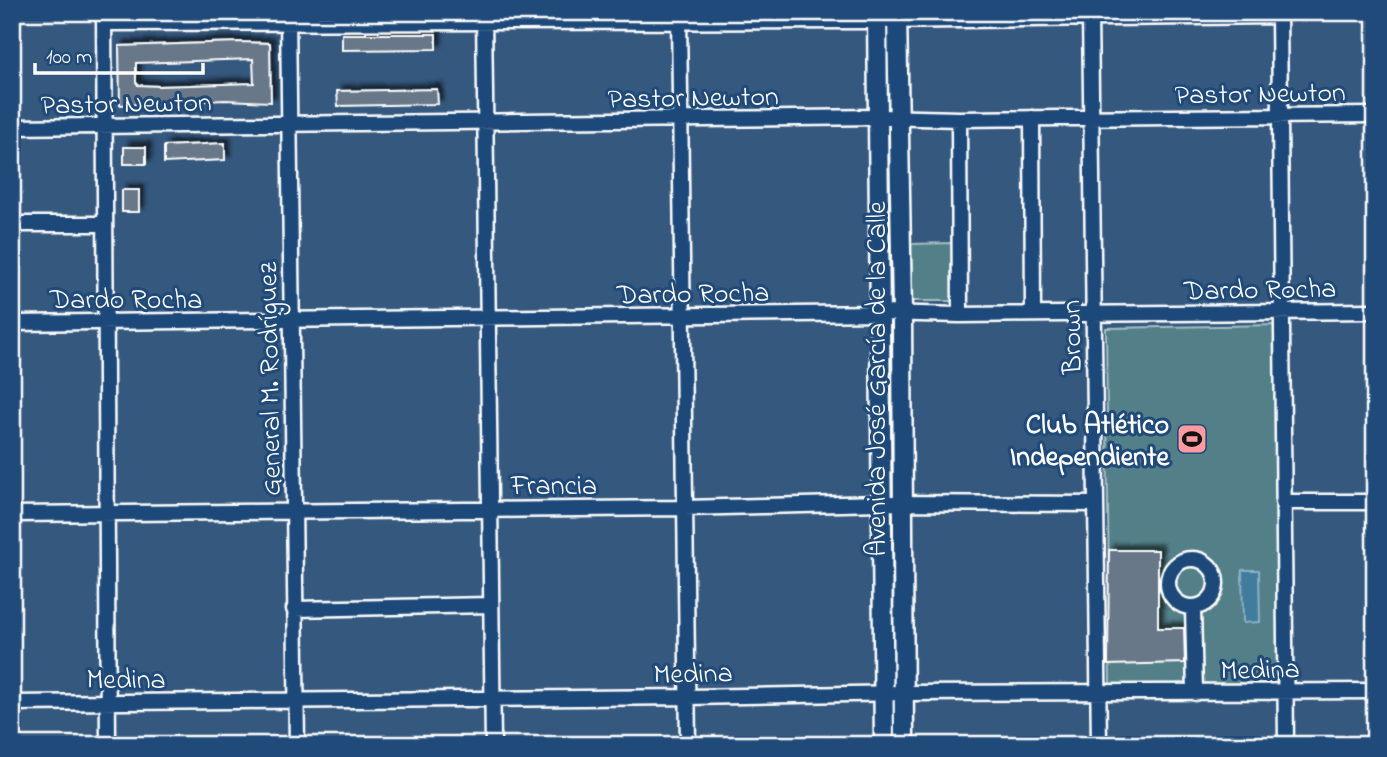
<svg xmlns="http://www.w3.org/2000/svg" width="1387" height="757" viewBox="0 0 1387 757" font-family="'Indie Flower',sans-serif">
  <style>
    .green { fill: #527f88; stroke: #a8bfc4; stroke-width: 2 }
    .water { fill: #437b9d; stroke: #8eb0c4; stroke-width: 2 }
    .building { fill: #687888; stroke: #fff; stroke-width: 2; fill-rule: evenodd; filter: url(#shadow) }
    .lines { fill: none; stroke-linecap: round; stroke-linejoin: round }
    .minor-casing { stroke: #fff; stroke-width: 19 }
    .major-casing { stroke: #fff; stroke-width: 23 }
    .minor { stroke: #1f4a7a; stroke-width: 14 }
    .major { stroke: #1f4a7a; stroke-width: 18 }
    .labels { text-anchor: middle; stroke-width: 6; stroke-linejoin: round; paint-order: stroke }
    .street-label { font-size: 28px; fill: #fff; stroke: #1f4a7a }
    .poi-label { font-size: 28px; font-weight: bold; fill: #fff; stroke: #1f4a7a; text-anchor: end }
  </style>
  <defs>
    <filter id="shadow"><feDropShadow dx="5" dy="-5" stdDeviation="2" flood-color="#0009"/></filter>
  </defs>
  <rect width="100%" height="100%" fill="#35587e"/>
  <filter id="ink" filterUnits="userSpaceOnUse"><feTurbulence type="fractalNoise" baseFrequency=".0143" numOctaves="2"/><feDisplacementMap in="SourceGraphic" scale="14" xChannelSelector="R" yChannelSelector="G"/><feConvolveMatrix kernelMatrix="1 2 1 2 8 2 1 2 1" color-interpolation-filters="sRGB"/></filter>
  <g filter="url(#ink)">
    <path class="green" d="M884 127H894L895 298H884Z
      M954 243V301H910V244Z
      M885 320H896V491H886Z
      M1276 325 1279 683 1110 686 1106 328Z
      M885 512H895L898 683H888Z"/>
    <path class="water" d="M1242 570H1259L1260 622 1243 623Z"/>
    <path class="building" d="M342 34H436V49L342 50Z
      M239 42 270 43 271 102 225 100 120 105 119 46ZM253 59 254 83 159 86 138 85 136 82V63Z
      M437 89 438 104 338 106 337 91Z
      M225 143V160L164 163V146Z
      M124 147H146V164H124Z
      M122 190H139V212H122Z
      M1109 550H1158V628H1184L1185 663 1108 665Z"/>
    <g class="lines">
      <g class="minor-casing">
        <path id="minor" d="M104 12 108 745
          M484 12 493 745
          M1090 12 1099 745
          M1279 12 1286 745
          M288 15 297 745
          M679 15 688 745
          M104 23 877 21 1279 16
          M1032 118 1033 314
          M959 119 960 315
          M12 127 879 117 959 119 1375 115
          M12 224H105
          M12 323 880 313 960 315 1375 311
          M1283 502H1375
          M12 514 685 508 880 503 1096 504
          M1168 583a24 24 0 1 1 48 0a24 24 0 1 1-48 0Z
          M1193 608 1195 693
          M294 609 491 605
          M12 703 688 697 904 693 1375 691"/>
      </g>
      <g class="major-casing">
        <path id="major" d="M877 12 884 745
          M897 12 902 313 904 745"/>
      </g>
      <use href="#minor" class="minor"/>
      <use href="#major" class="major"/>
    </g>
  </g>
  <defs>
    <g id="stadium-square" transform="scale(1.575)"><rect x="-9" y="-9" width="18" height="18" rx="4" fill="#ff9aa2" stroke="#1f4a7a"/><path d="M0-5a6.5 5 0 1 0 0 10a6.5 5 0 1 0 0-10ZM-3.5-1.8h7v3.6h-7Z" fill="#111"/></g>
  </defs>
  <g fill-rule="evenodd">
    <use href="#stadium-square" x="1192" y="439"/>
  </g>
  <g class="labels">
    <g class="street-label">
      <text transform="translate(1260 92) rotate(-1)" y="10">Pastor Newton</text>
      <text transform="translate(693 96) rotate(-1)" y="10">Pastor Newton</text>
      <text transform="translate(126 102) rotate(-1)" y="10">Pastor Newton</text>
      <text transform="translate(1260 288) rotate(-1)" y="10">Dardo Rocha</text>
      <text transform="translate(693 292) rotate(-1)" y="10">Dardo Rocha</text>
      <text x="126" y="308">Dardo Rocha</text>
      <text transform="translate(1070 337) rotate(-91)" y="10">Brown</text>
      <text transform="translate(268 379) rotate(-91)" y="10">General M. Rodríguez</text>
      <text transform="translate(875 379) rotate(-90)" y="10">Avenida José García de la Calle</text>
      <text x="554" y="494">Francia</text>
      <text transform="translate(1260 668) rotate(-1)" y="10">Medina</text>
      <text transform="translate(693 672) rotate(-1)" y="10">Medina</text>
      <text x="126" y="688">Medina</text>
    </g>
    <g class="poi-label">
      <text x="1169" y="433">Club Atlético<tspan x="1169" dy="32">Independiente</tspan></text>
    </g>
  </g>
  <rect width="1387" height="757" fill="none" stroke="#1f4a7a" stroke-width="42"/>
  <rect x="21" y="21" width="1345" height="715" fill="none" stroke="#fff" stroke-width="2.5" filter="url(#ink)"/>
  <path d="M35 63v10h168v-10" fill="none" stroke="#ffffff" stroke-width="3.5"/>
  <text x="46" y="63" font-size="21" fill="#ffffff" stroke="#1f4a7a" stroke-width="5" paint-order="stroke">100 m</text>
</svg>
